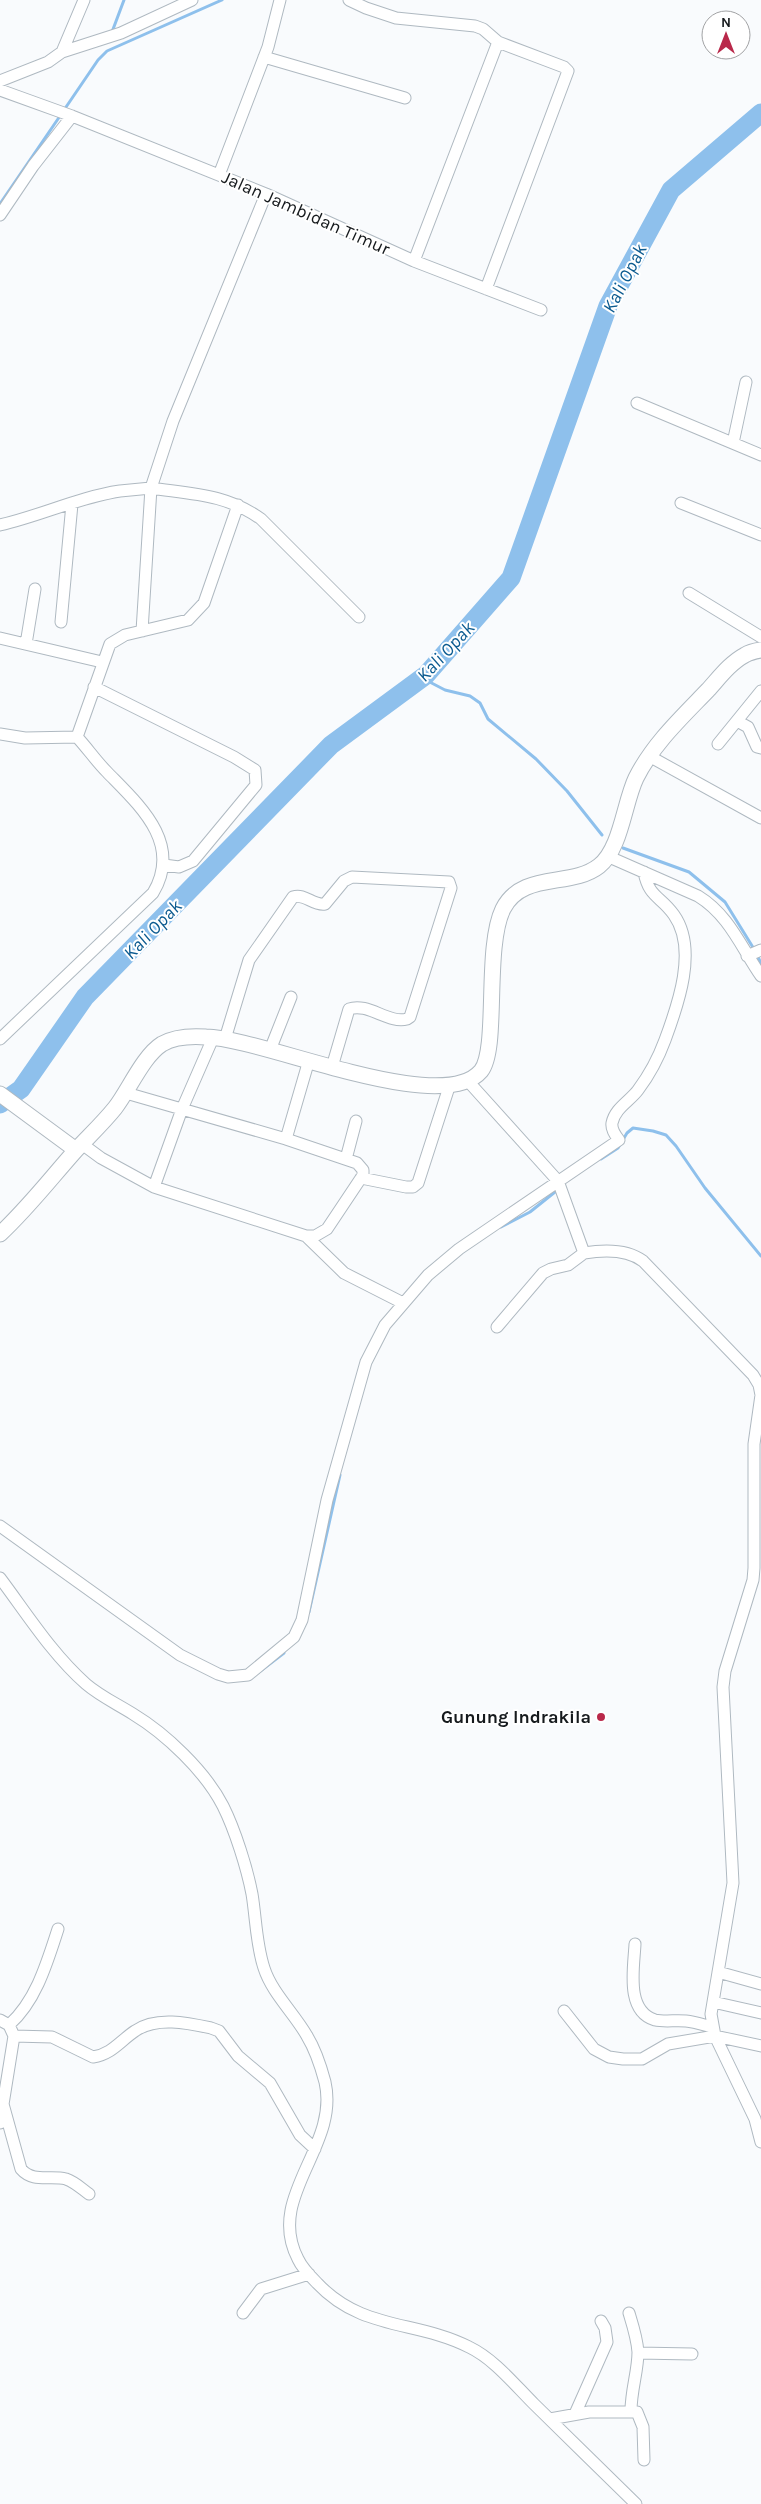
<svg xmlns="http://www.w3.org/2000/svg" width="761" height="2504" viewBox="0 0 761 2504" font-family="Karla,sans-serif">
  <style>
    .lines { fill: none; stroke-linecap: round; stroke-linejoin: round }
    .stream { stroke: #8ec0ec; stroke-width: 3 }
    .river { stroke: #8ec0ec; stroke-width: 19 }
    .street-casing { stroke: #afb9c1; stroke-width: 13 }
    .secondary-casing { stroke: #afb9c1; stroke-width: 17 }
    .street { stroke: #fff; stroke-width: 11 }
    .secondary { stroke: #fff; stroke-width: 15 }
    .poi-dot { fill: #b9284a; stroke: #fff; stroke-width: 2 }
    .labels { text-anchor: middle; stroke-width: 4; stroke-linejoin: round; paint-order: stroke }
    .street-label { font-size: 18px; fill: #161a1d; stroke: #fff }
    .poi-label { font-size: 18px; font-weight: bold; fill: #161a1d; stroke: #fff; text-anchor: end }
    .water-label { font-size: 19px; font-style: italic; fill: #0c5b90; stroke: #fff }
  </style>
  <rect width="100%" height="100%" fill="#f9fbfd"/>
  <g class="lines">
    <path class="stream" d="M112 32 124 0
      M64 110 98 60 107 51 222 0
      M0 204 60 116
      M422 678 445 690 470 696 480 703 488 719 536 759 567 791 602 835
      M623 848 689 872 725 902 754 949
      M757 955 761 963
      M601 1159 618 1148 627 1133 633 1128 653 1131 666 1135 676 1146 705 1188 761 1256
      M501 1227 530 1212 555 1192
      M309 1612 340 1475
      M259 1672 284 1653"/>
    <path class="river" d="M0 1104 21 1089 85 997 331 745 426 675 511 578 608 306 671 190 761 113"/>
    <g class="street-casing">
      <path id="street" d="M349 0 366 8 396 18 475 26 483 29 498 42 564 67 568 71 486 289
        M62 52 121 33 192 0
        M264 57 405 98
        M0 81 48 62 62 52 84 0
        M0 90 72 116 266 194 414 261 541 310
        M219 175 268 47 280 0
        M0 215 33 166 72 116
        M414 261 498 42
        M637 403 761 455
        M733 443 746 382
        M681 503 761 535
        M0 525C40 516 79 497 120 491 130 490 140 489 151 488L173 421 266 194
        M689 593 761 637
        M61 622 72 504
        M142 631 151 488C192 494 226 494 261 519L359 617
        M0 638 102 662
        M26 644 35 589
        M94 687 234 757 255 770 256 785 193 861 179 867 164 865
        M737 721 748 727 757 747 761 748
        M0 734 25 738 77 737C88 749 96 761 107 772 139 805 183 843 153 893L0 1039
        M77 737 110 644 125 635 188 620 204 603 238 505
        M718 744 761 691
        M649 756 761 818
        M607 856 698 896C729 915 741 947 761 976
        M747 956 761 950
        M225 1039 249 960 293 897C305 893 313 906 325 904L344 881 352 877 449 882 451 888 410 1017 407 1019C388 1024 368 1002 349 1009L332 1067
        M270 1050 291 997
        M467 1080 558 1181 584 1253C602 1250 627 1249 643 1261L753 1375 759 1385 761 1395 754 1444V1568L753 1580 725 1671 723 1687 733 1883 711 2014 715 2036 755 2119 761 2142
        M286 1139 309 1060
        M82 1144 101 1158 154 1187 306 1236H315L327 1229 363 1175V1170L357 1163 286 1139 126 1093
        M346 1159 356 1121
        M361 1178 406 1187H413L418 1183 450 1084
        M154 1187 182 1109 213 1038
        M306 1236 344 1273 403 1303
        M497 1327 543 1273 551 1269 568 1265 584 1253
        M0 1526 180 1655 218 1674 228 1677 248 1675 294 1637 302 1620 327 1500 366 1362 385 1325 428 1275 459 1249 619 1140C615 1135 611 1129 612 1123 615 1108 630 1101 638 1090 650 1074 658 1059 665 1040 678 1005 698 949 674 915 661 896 649 898 644 872
        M0 1578C27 1614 52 1654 86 1684 100 1696 117 1704 133 1714 166 1734 205 1771 223 1806 235 1830 247 1868 252 1894 256 1918 256 1944 264 1968 272 1993 294 2013 307 2036 315 2049 321 2067 325 2082 340 2147 265 2196 298 2259 302 2268 310 2276 317 2283 362 2331 416 2320 469 2347 494 2359 514 2384 534 2404 568 2437 602 2471 636 2504
        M635 1944C634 1967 625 2011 655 2020 664 2022 676 2020 686 2021 695 2022 704 2025 712 2027
        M718 1972 761 1984
        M713 2002 761 2013
        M564 2011 594 2049 609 2057 623 2059H642L668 2044 715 2036 761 2046
        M0 2020 9 2025 14 2036 0 2123
        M9 2025C36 2001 47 1963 58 1929
        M14 2036 52 2037 93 2057C112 2054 120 2041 135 2031 156 2016 188 2023 211 2028L219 2031 238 2056 270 2083 300 2135 315 2149
        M3 2104 21 2169C33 2183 50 2175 66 2179 75 2182 82 2189 89 2194
        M243 2313 261 2289 309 2274
        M629 2313C633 2326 637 2338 638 2352 638 2371 631 2390 631 2411
        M638 2353 692 2354
        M575 2414 607 2342 605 2328 601 2321
        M550 2419 589 2412H637L643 2427 644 2460"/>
    </g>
    <g class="secondary-casing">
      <path id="secondary" d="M0 1094 76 1150
        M0 1234C28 1208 51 1178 76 1150 89 1136 103 1123 115 1108 129 1090 143 1056 162 1044 174 1037 192 1036 206 1037 263 1038 441 1118 481 1071 499 1049 484 948 503 909 522 871 571 888 599 866 621 849 624 803 636 778 653 744 682 717 708 690 719 678 730 663 745 655 750 652 755 651 761 650"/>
    </g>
    <use href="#street" class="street"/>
    <use href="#secondary" class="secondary"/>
  </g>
  <circle class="poi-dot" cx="601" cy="1717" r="5"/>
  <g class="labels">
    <g class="street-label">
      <text transform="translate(306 213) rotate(24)" y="6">Jalan Jambidan Timur</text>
    </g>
    <g class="poi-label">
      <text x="591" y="1723">Gunung Indrakila</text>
    </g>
    <g class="water-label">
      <text transform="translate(624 278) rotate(-63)" y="7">Kali Opak</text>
      <text transform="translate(445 651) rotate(-47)" y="7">Kali Opak</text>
      <text transform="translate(152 929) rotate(-46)" y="7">Kali Opak</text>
    </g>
  </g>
  <g transform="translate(726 35)"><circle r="24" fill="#ffffff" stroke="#a2a3a5"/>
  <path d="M0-4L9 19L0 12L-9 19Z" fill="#b9284a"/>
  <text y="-8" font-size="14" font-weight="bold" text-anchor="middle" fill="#161a1d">N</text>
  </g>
</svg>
